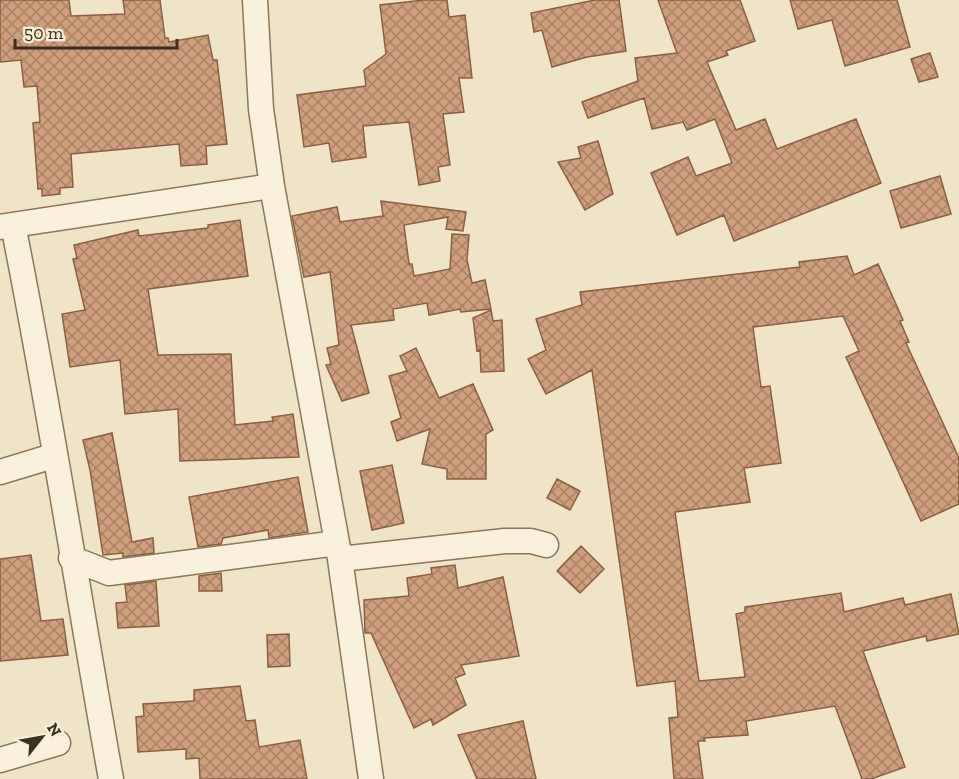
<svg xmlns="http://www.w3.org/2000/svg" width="959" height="779" viewBox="0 0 959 779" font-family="'Zilla Slab',serif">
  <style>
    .building { fill: url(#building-cross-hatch); stroke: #8d5f41; stroke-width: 1.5 }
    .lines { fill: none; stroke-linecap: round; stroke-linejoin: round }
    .minor-casing { stroke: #8d765c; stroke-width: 27 }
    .minor { stroke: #faf1dc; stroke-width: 24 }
  </style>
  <defs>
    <pattern id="building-cross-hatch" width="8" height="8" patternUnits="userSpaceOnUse" patternTransform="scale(1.5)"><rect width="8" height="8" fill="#cf9f7d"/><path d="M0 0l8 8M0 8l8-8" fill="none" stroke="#a98266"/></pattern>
  </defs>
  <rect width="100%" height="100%" fill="#f0e4c8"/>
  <path class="building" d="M0 0H69L71 16 125 14 123 0H160L165 38H168L169 42 208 35 213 60H217L227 144 206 146 207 164 181 166 179 144 71 154 73 187 60 188V194L42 196V189H38L33 123 40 122 37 86 24 87 21 60 0 62Z
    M424 0H447L449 17 465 15 472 78H459L464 112 443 114 450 165 438 167 440 181 419 185 409 122 363 126 366 157 332 162 329 143 304 147 297 95 366 86 364 70 386 54 380 5Z
    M595 0H619L626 51 587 57 552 67 542 30 534 32 531 13Z
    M658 0H740L755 41 726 51 728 55 707 62 736 130 765 119 777 149 856 119 881 183 734 241 724 215 677 235 651 173 688 157 696 176 732 163 715 119 687 130 683 122 652 129 644 98 588 118 582 102 638 81 635 58 677 53Z
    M790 0H897L910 47 845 66 832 20 798 29Z
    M930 53 938 77 919 82 911 59Z
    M598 141 613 194 585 210 558 162 581 158 578 147Z
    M940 176 951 214 901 228 890 191Z
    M381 201 466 212 463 231 446 229 448 217 404 225 409 264H412L414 276 450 269 452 234 469 235 467 260 472 283 485 280 491 309 461 312 460 309 429 315 427 303 393 309 394 320 351 325 369 393 342 401 326 365 331 364 327 348 339 345 330 272 304 277 292 216 337 207 340 222 383 216Z
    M240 220 248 276 148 289 158 355 231 354 235 425 273 421 272 417 293 414 299 457 180 461 178 409 125 414 120 360 70 367 62 314 85 310 73 259 77 258 74 245 138 230 139 236 208 228V225Z
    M847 256 854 275 878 264 903 320 900 321 909 342 906 343 959 458V504L921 521 846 357 859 351 843 316 753 327 761 387 770 386 781 463 744 468 750 502 675 512 699 681 745 677 736 614 745 612V607L841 593 844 612 903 598 905 605 951 594 959 634 927 641 926 636 863 651 905 767 871 779H862L835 706 746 721 748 735 704 738 705 741H698L703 779H674L669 718 678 717 675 681 637 686 592 370 546 394 528 359 546 350 536 319 582 305 580 292 800 267 799 262Z
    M491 310 493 321 502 320 504 371 481 372 480 350 477 351 473 318Z
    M416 348 439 398 473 384 493 430 486 434V479H447V469L422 464 430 429 397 441 391 422 401 418 389 376 407 371 400 356Z
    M112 433 132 542 153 538 154 553 123 557V553L103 555 90 470 83 440Z
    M392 465 404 523 372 530 360 471Z
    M298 477 308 532 269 538 268 530 223 538 221 544 198 547 189 497Z
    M557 479 580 491 570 510 547 498Z
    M581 546 604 569 580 593 557 571Z
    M31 555 41 621 63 619 68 655 0 661V559Z
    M455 565 458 588 503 577 519 656 461 665 465 674 455 678 466 705 433 725 431 719 414 728 371 633H365L364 600 409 596 407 578 432 574 431 568Z
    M221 573 222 591H199V576Z
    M156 581 159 626 118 628 116 603 127 602 125 585Z
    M289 634 290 666 268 667 267 635Z
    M240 686 246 721 255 720 259 747 300 740 307 779H200L199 758 186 759V749L138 752 136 717 144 716 143 704 194 701V690Z
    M523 721 536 779H477L458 735Z"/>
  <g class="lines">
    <g class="minor-casing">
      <path id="minor" d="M255 0 261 109 272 186 340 559 371 779
        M13 225C50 409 78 594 111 779
        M0 227 272 186
        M0 472 53 456
        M71 558 109 573 337 543
        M340 559 505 541H531L546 545
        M0 760 58 743"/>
    </g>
    <use href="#minor" class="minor"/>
  </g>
  <g transform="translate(42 737) rotate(59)" stroke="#f7eed8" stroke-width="4.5" paint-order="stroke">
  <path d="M0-4.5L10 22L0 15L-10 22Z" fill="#3d2e20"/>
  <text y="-9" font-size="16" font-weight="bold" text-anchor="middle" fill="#3d2e20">N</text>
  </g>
  <path d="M15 39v9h162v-9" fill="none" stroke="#3d2e20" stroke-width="3"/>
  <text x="24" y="39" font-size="18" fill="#3d2e20" stroke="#f7eed8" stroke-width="4.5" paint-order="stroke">50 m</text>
</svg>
